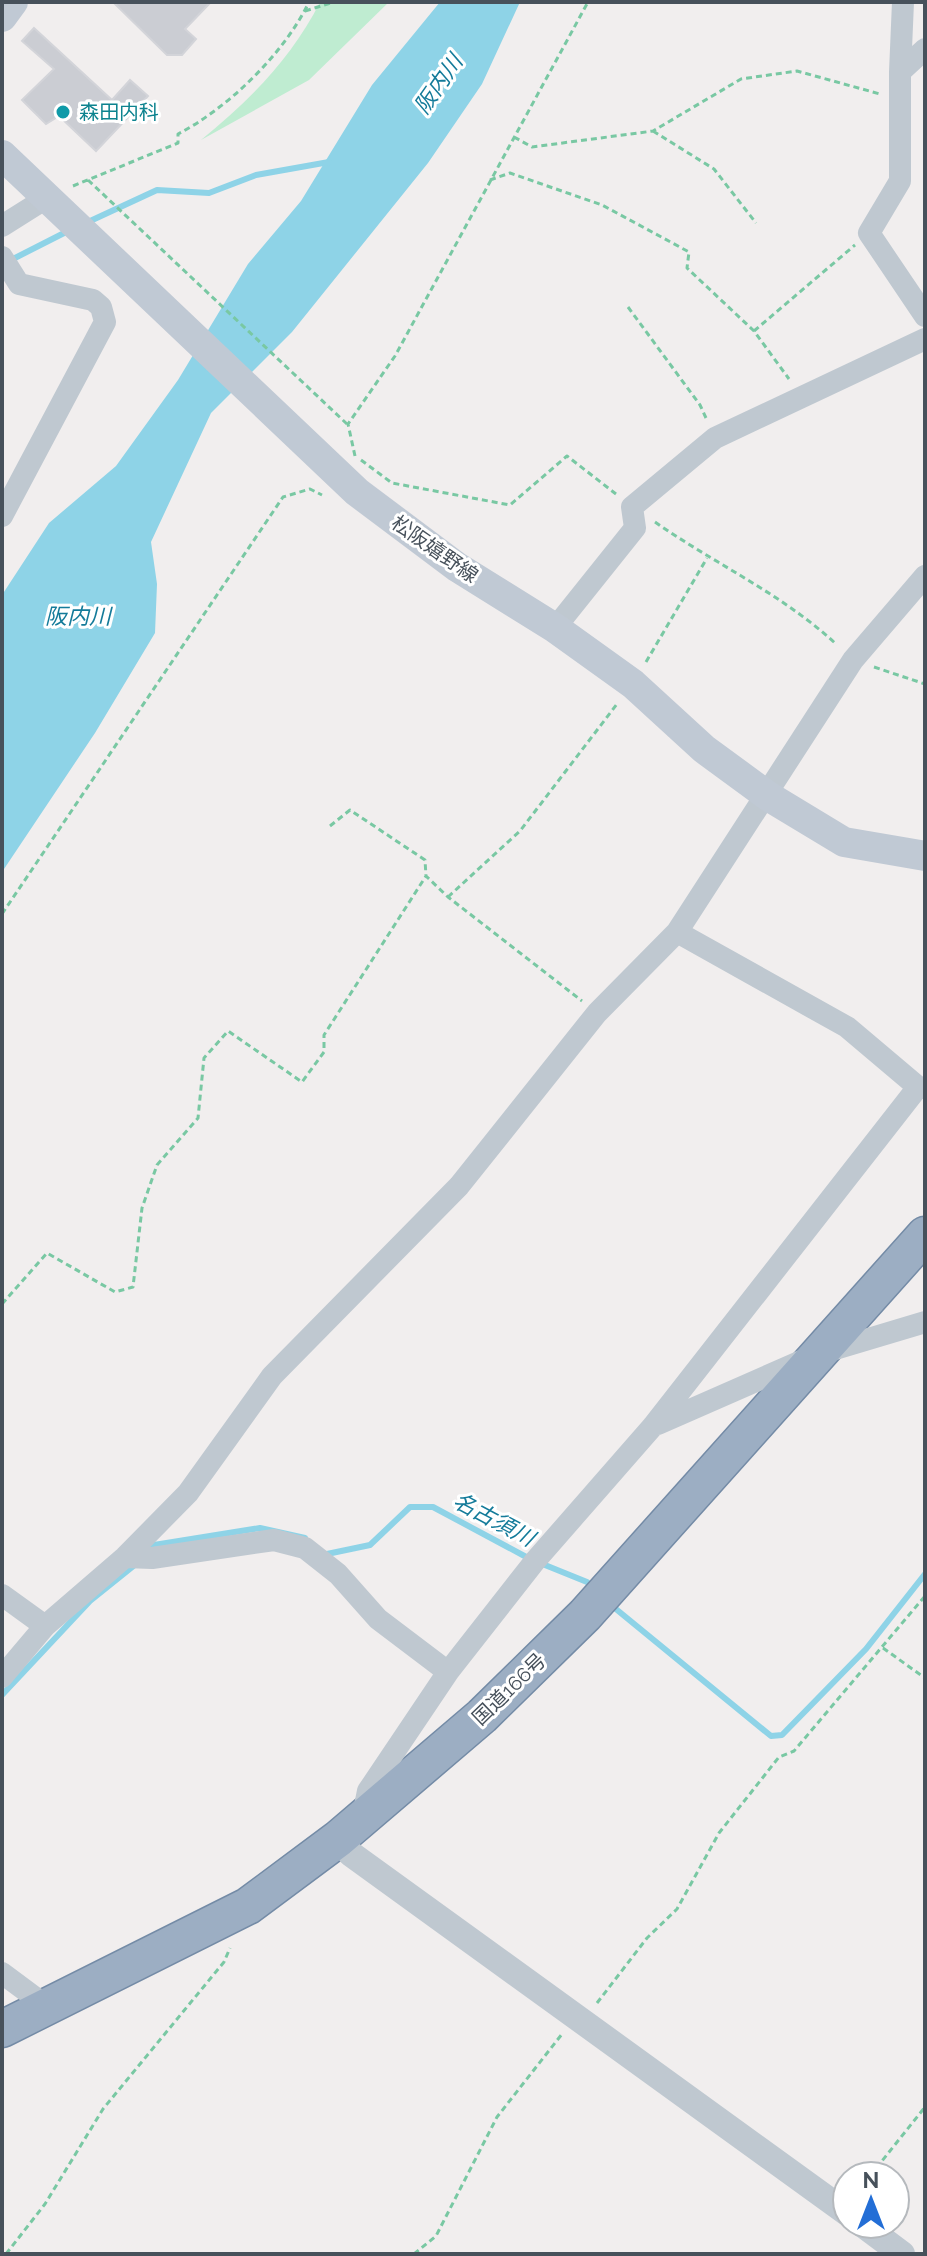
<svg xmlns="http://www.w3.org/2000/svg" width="927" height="2256" viewBox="0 0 927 2256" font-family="Raleway,'Noto Sans JP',sans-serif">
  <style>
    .green { fill: #bfecd1 }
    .water { fill: #8ed3e7 }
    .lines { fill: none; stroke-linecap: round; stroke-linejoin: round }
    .stream { stroke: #8ed3e7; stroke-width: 6 }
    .building { fill: #cbcdd3; stroke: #d3d4d9; stroke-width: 2 }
    .trunk-casing { stroke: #748ba6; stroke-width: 39 }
    .path { stroke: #79c8a3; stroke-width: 3; stroke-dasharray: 6 4; stroke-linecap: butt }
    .minor { stroke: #bfc8d0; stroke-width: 22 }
    .tertiary { stroke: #bfc8d0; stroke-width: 26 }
    .secondary { stroke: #c0c9d4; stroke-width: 30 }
    .trunk { stroke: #9caec3; stroke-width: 36 }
    .culture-dot { fill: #0f9aa8; stroke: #fff; stroke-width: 3 }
    .labels { text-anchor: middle; stroke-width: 6; stroke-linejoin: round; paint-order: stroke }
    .culture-label { font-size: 20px; fill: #0d838f; stroke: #fff; text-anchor: start }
    .street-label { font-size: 20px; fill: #47515b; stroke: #fff }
    .water-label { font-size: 22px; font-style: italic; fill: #147b9a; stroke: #fff }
  </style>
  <rect width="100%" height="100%" fill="#f1eeee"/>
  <path class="green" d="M320 2H389L309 80 201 140C249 101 292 58 320 2Z"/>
  <path class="water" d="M440 2H520L482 84 428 163 292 332 211 413 151 542 157 584 155 633 95 733 2 872V595L49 523 116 466 178 380 248 264 301 201 372 85Z"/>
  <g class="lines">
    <path class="stream" d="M88 222 157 190 209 193 256 175 329 162
      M9 261 70 230
      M150 1550 154 1545 260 1528 305 1538
      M327 1554 370 1545 410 1507H433L530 1559
      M540 1563 587 1582 594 1589
      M611 1605 771 1736 782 1735 866 1649 925 1574
      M2 1695 90 1601 136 1564"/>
  </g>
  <path class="building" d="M113 2H211L185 29 196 39 182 55H167Z
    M34 28 112 100 130 80 148 96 96 151 59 116 46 124 22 100 54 69 22 41Z"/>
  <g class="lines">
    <g class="trunk-casing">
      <path id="trunk" d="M2 2029 248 1906 338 1839 482 1716 585 1615 925 1235"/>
    </g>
    <path class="path" d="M305 11 334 2
      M653 131 714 169 756 223
      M514 137 532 147 653 131 741 79 797 71 880 94
      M88 180 347 424
      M490 180 510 173 602 205 689 252 687 268 754 331 789 379
      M73 186 178 143V134C228 108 284 54 309 2
      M628 307 700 405 706 418
      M754 331 855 245
      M355 456 348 424 395 356 588 2
      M361 460 392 483 510 505 567 456 616 494
      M655 522C715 564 784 595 837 645
      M646 662 707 558
      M874 667 925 684
      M330 826 350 810 425 860 426 876 448 897 582 1001
      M448 897 520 831 617 704
      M2 914 283 497 310 489 322 495
      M2 1304 47 1253 115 1292 133 1287 142 1208 157 1165 198 1118 204 1058 228 1031 302 1082 324 1052V1035L426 876
      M883 1648 925 1678
      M597 2003 647 1938 677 1909 719 1833 779 1757 794 1751 925 1596
      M870 2176 925 2107
      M6 2254 45 2204 103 2109 224 1962 230 1948
      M414 2254 436 2236 497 2117 562 2034"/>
    <path class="minor" d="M925 49 900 72V181L869 233 925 316
      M900 72 903 2
      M2 226 48 197
      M2 257 19 284 93 300 101 307 105 322 2 516
      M555 628 635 528 632 507 715 438 925 339
      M677 932 847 1027 918 1087 925 1088
      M658 1424 815 1355 925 1322
      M125 1557 152 1558 274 1540 305 1548 338 1574 378 1619 448 1672
      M2 1595 45 1626
      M2 1677 45 1626 125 1557 188 1493 272 1376 459 1186 597 1013 677 932 853 660 925 576
      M363 1816 368 1791 448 1672 535 1561 653 1426 918 1087
      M2 1973 45 2005"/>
    <path class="tertiary" d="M338 1839 351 1854 847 2213
      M862 2224 902 2254"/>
    <path class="secondary" d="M2 17 13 2
      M2 155 357 492 457 567 555 628 633 684 704 749 768 796 844 842 925 856"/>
    <use href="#trunk" class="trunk"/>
  </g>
  <circle class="culture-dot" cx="63" cy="112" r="8"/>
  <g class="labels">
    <g class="culture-label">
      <text x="79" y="119">森田内科</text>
    </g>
    <g class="street-label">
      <text transform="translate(435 549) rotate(35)" y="7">松阪嬉野線</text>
      <text transform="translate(509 1689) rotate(-44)" y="7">国道166号</text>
    </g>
    <g class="water-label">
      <text transform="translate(438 84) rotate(-55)" y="8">阪内川</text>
      <text x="78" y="624">阪内川</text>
      <text transform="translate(494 1519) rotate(28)" y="8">名古須川</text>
    </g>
  </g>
  <rect width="927" height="2256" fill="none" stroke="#47515b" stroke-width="8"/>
  <g transform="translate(871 2200)"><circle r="38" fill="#ffffff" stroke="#b5b9bd" stroke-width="2"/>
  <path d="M0-6L14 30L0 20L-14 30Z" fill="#236ed6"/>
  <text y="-12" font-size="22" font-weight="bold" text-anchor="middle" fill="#47515b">N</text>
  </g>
</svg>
